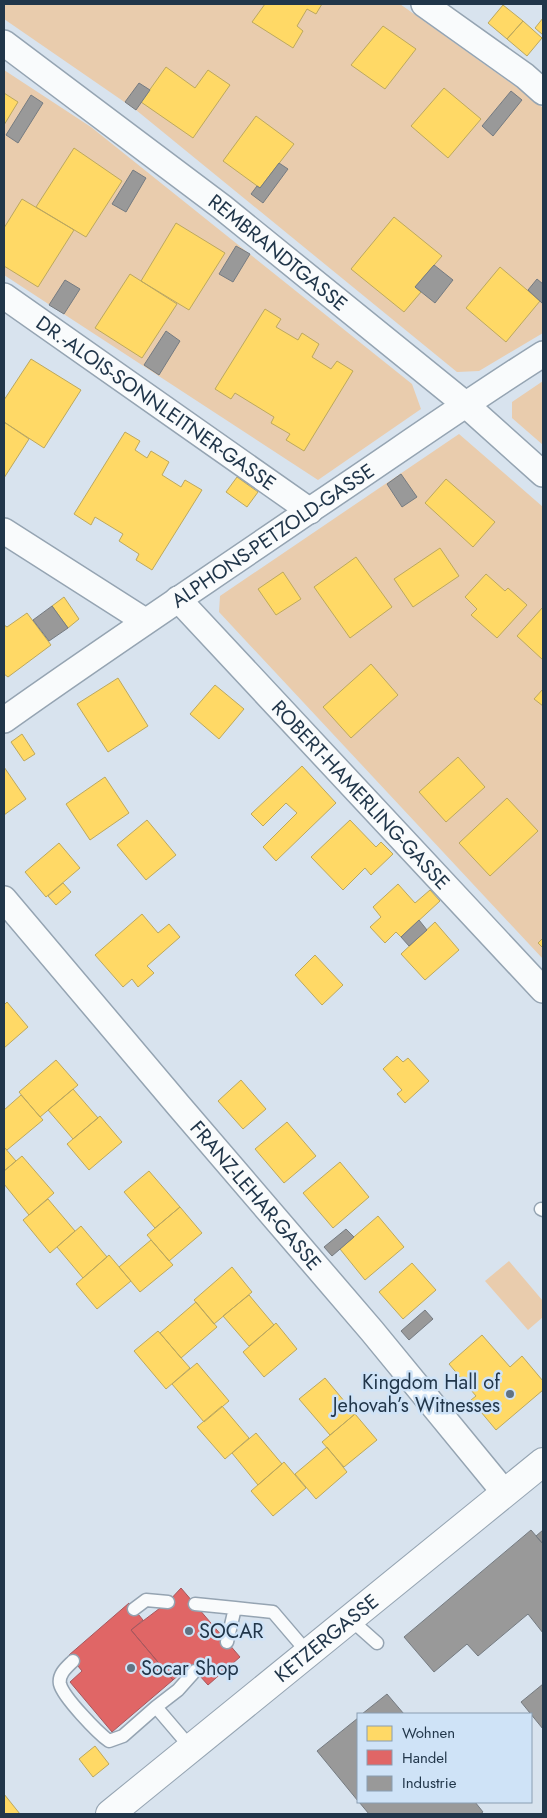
<svg xmlns="http://www.w3.org/2000/svg" width="547" height="1818" viewBox="0 0 547 1818" font-family="Jost,sans-serif">
  <style>
    .green { fill: #e9ccad }
    .homes { fill: #ffd966; stroke: #bca85e }
    .shops { fill: #e06666; stroke: #a7585e }
    .industry { fill: #999; stroke: #757b81 }
    .lines { fill: none; stroke-linecap: round; stroke-linejoin: round }
    .service-casing { stroke: #95a4b2; stroke-width: 15 }
    .minor-casing { stroke: #95a4b2; stroke-width: 28 }
    .secondary-casing { stroke: #95a4b2; stroke-width: 30 }
    .service { stroke: #f9fbfc; stroke-width: 12 }
    .minor { stroke: #f9fbfc; stroke-width: 25 }
    .secondary { stroke: #f9fbfc; stroke-width: 28 }
    .poi-dot { fill: #617383; stroke: #cfe3f7; stroke-width: 2 }
    .labels { text-anchor: middle; stroke-width: 5; stroke-linejoin: round; paint-order: stroke }
    .street-label { font-size: 20px; fill: #21364a; stroke: #cfe3f7 }
    .poi-label { font-size: 20px; fill: #21364a; stroke: #cfe3f7; text-anchor: start }
  </style>
  <rect width="100%" height="100%" fill="#d8e3ee"/>
  <path class="green" d="M4 4H400L529 96 543 108V333L479 371 457 372 136 110 4 19Z
    M4 70 91 127 412 384 421 409 318 480 4 275Z
    M543 381V445L512 418V402Z
    M459 434 543 507V959L219 612 220 596Z
    M509 1261 543 1301V1317L528 1330 485 1281Z"/>
  <path class="homes" d="M265 4H322L316 14 307 9 297 26 303 31 293 48 252 22Z
    M503 5 523 21 507 39 488 23Z
    M543 18V35L535 28Z
    M523 21 542 38 527 56 507 39Z
    M383 26 416 49 385 89 351 65Z
    M166 67 195 88 208 70 230 85 193 138 141 102Z
    M444 88 481 119 448 158 411 126Z
    M4 93 18 102 4 125Z
    M256 116 294 144 260 188 223 161Z
    M74 148 122 181 86 237 36 207Z
    M22 199 74 230 38 287 4 266V228Z
    M394 217 442 256 415 287 421 292 404 312 351 269Z
    M176 223 225 253 189 310 141 281Z
    M500 267 540 301 506 342 466 308Z
    M130 274 177 304 142 358 95 328Z
    M265 309 281 319 276 327 298 340 302 333 319 344 312 357 331 369 337 361 353 371 304 451 286 440 290 434 271 423 274 417 235 393 231 399 215 389Z
    M31 359 81 390 44 448 4 422V400Z
    M4 422 29 439 4 478Z
    M125 432 140 441 135 450 147 458 151 451 169 462 162 475 181 487 185 480 202 490 152 570 136 560 139 554 119 541 123 534 95 517 91 525 74 514Z
    M237 477 258 492 247 507 226 492Z
    M446 479 495 522 473 547 425 503Z
    M440 548 459 576 413 607 394 579Z
    M356 557 392 607 350 638 314 587Z
    M283 572 301 599 276 615 258 589Z
    M486 574 505 591 508 588 527 605 497 638 471 615 477 609 465 597Z
    M64 597 79 619 68 628 52 606Z
    M543 607V660L517 636Z
    M27 613 51 645 8 677 4 674V625L7 627Z
    M371 664 398 695 351 738 323 707Z
    M118 678 148 726 108 752 77 704Z
    M215 685 244 709 219 739 190 714Z
    M543 689V706L534 699Z
    M22 734 35 754 24 761 11 742Z
    M458 757 485 787 446 822 419 792Z
    M302 766 336 803 276 861 263 847 297 813 286 803 263 826 251 814Z
    M4 767 26 799 4 815Z
    M105 777 129 813 90 840 66 804Z
    M507 798 538 831 490 876 459 843Z
    M147 820 176 855 146 880 117 845Z
    M350 820 376 847 381 842 393 854 371 875 365 868 343 890 311 857Z
    M59 843 80 868 46 897 25 872Z
    M63 883 71 892 56 905 48 896Z
    M398 884 415 903 430 890 440 901 401 937 396 932 385 943 370 927 381 917 373 907Z
    M142 914 158 933 169 924 180 937 147 966 154 973 138 987 132 979 123 987 95 955Z
    M435 922 459 950 425 980 401 954Z
    M543 938V948L538 943Z
    M315 955 343 985 322 1005 295 975Z
    M7 1002 28 1027 4 1048V1005Z
    M397 1056 403 1062 408 1058 429 1081 405 1103 397 1094 402 1090 383 1069Z
    M56 1060 78 1085 40 1117 19 1092Z
    M241 1080 266 1109 243 1129 218 1101Z
    M73 1089 98 1118 73 1139 48 1110Z
    M21 1095 43 1120 7 1150 4 1147V1110Z
    M100 1116 122 1142 89 1170 67 1144Z
    M287 1122 316 1156 284 1183 255 1149Z
    M4 1147 16 1161 4 1171Z
    M22 1156 54 1193 29 1215 4 1184V1171Z
    M340 1162 369 1197 333 1228 303 1193Z
    M149 1171 180 1207 155 1228 124 1192Z
    M48 1199 75 1231 50 1253 23 1220Z
    M180 1207 202 1233 169 1261 147 1235Z
    M378 1216 404 1247 365 1280 340 1249Z
    M81 1226 107 1257 83 1278 57 1247Z
    M151 1240 173 1265 140 1292 119 1267Z
    M109 1255 131 1281 97 1309 76 1284Z
    M412 1263 436 1290 403 1319 379 1292Z
    M232 1267 252 1292 214 1324 194 1300Z
    M249 1295 274 1325 249 1346 223 1316Z
    M196 1302 217 1327 181 1358 160 1333Z
    M276 1323 297 1349 264 1377 243 1352Z
    M158 1331 190 1368 166 1389 134 1351Z
    M482 1335 510 1367 522 1356 543 1381V1390L496 1430 471 1400 476 1396 449 1364Z
    M197 1363 229 1401 204 1422 172 1384Z
    M325 1378 355 1414 330 1435 299 1399Z
    M222 1406 249 1438 225 1459 197 1427Z
    M355 1414 377 1440 344 1467 322 1442Z
    M256 1433 282 1464 258 1485 232 1453Z
    M327 1447 347 1472 316 1499 295 1474Z
    M284 1462 306 1488 273 1516 251 1491Z
    M95 1746 109 1764 93 1777 79 1759Z
    M4 1794 20 1814H4Z"/>
  <path class="shops" d="M181 1588 240 1657 208 1685 190 1665 173 1680 131 1630 168 1602Z
    M129 1603 143 1620 131 1630 173 1680 112 1732 70 1682 82 1671 69 1655Z"/>
  <path class="industry" d="M139 83 150 90 136 110 125 102Z
    M511 91 522 100 493 136 482 126Z
    M31 95 43 103 18 143 6 135Z
    M279 163 288 169 263 203 251 194 257 186 260 188Z
    M133 170 146 178 126 212 112 204Z
    M236 246 250 254 233 282 219 274Z
    M434 265 453 280 435 303 415 287Z
    M537 279 543 284V304L528 290Z
    M65 280 80 289 64 314 49 305Z
    M166 331 180 341 159 375 144 365Z
    M401 474 417 497 402 507 387 484Z
    M52 606 68 628 49 641 33 620Z
    M419 920 427 930 409 946 401 937Z
    M346 1229 354 1237 332 1256 324 1247Z
    M425 1310 433 1319 409 1340 401 1331Z
    M531 1530 543 1544V1633L528 1614 478 1656 467 1644 434 1672 404 1637Z
    M543 1530V1544L536 1536Z
    M543 1684V1729L521 1702Z
    M387 1694 404 1714H362Z
    M358 1718V1801L317 1751Z
    M359 1802H475L483 1812 480 1814H369Z"/>
  <g class="lines">
    <g class="service-casing">
      <path id="service" d="M541 1209 543 1210
        M195 1604 235 1608
        M134 1609 146 1600 168 1602
        M350 1619 377 1643
        M227 1642 235 1608 273 1612 308 1653
        M73 1661C67 1667 58 1674 60 1684 63 1697 98 1733 109 1741L123 1736 156 1707
        M191 1748 156 1707 178 1690 195 1671"/>
    </g>
    <g class="minor-casing">
      <g id="minor">
        <path d="M424 4 525 76 543 92"/>
        <path id="s1" d="M4 43 222 207 465 404 543 474"/>
        <path id="s2" d="M4 296 310 511"/>
        <path d="M4 531 145 621"/>
        <path id="s3" d="M178 599 543 990"/>
        <path id="s4" d="M4 720C105 648 208 580 310 510 388 458 464 404 543 354"/>
        <path id="s5" d="M4 899 179 1106 372 1331 505 1493"/>
      </g>
    </g>
    <g class="secondary-casing">
      <g id="secondary">
        <path id="s6" d="M110 1814 543 1462"/>
      </g>
    </g>
    <use href="#service" class="service"/>
    <use href="#minor" class="minor"/>
    <use href="#secondary" class="secondary"/>
  </g>
  <g class="poi-dot">
    <circle cx="510" cy="1394" r="5"/>
    <circle cx="189" cy="1631" r="5"/>
    <circle cx="131" cy="1668" r="5"/>
  </g>
  <g class="labels">
    <g class="street-label">
      <text dy="7" stroke="none"><textPath href="#s1" startOffset="345">REMBRANDTGASSE</textPath></text>
      <text dy="7" stroke="none"><textPath href="#s2" startOffset="186">DR.-ALOIS-SONNLEITNER-GASSE</textPath></text>
      <text dy="7" stroke="none"><textPath href="#s4" startOffset="326">ALPHONS-PETZOLD-GASSE</textPath></text>
      <text dy="7" stroke="none"><textPath href="#s3" startOffset="268">ROBERT-HAMERLING-GASSE</textPath></text>
      <text dy="7" stroke="none"><textPath href="#s5" startOffset="389">FRANZ-LEHAR-GASSE</textPath></text>
      <text dy="7" stroke="none"><textPath href="#s6" startOffset="279">KETZERGASSE</textPath></text>
    </g>
    <g class="poi-label">
      <text x="500" y="1389" text-anchor="end">Kingdom Hall of<tspan x="500" dy="23">Jehovah’s Witnesses</tspan></text>
      <text x="199" y="1638">SOCAR</text>
      <text x="141" y="1675">Socar Shop</text>
    </g>
  </g>
  <rect width="547" height="1818" fill="none" stroke="#21364a" stroke-width="10"/>
  <rect x="357" y="1713" width="175" height="90" fill="#cfe3f7" stroke="#899eb2"/>
  <rect x="367" y="1726" width="25" height="15" fill="#ffd966" stroke="#899eb2"/>
  <text x="402" y="1738" font-size="15" fill="#21364a">Wohnen</text>
  <rect x="367" y="1750" width="25" height="15" fill="#e06666" stroke="#899eb2"/>
  <text x="402" y="1763" font-size="15" fill="#21364a">Handel</text>
  <rect x="367" y="1776" width="25" height="15" fill="#999999" stroke="#899eb2"/>
  <text x="402" y="1788" font-size="15" fill="#21364a">Industrie</text>
</svg>
